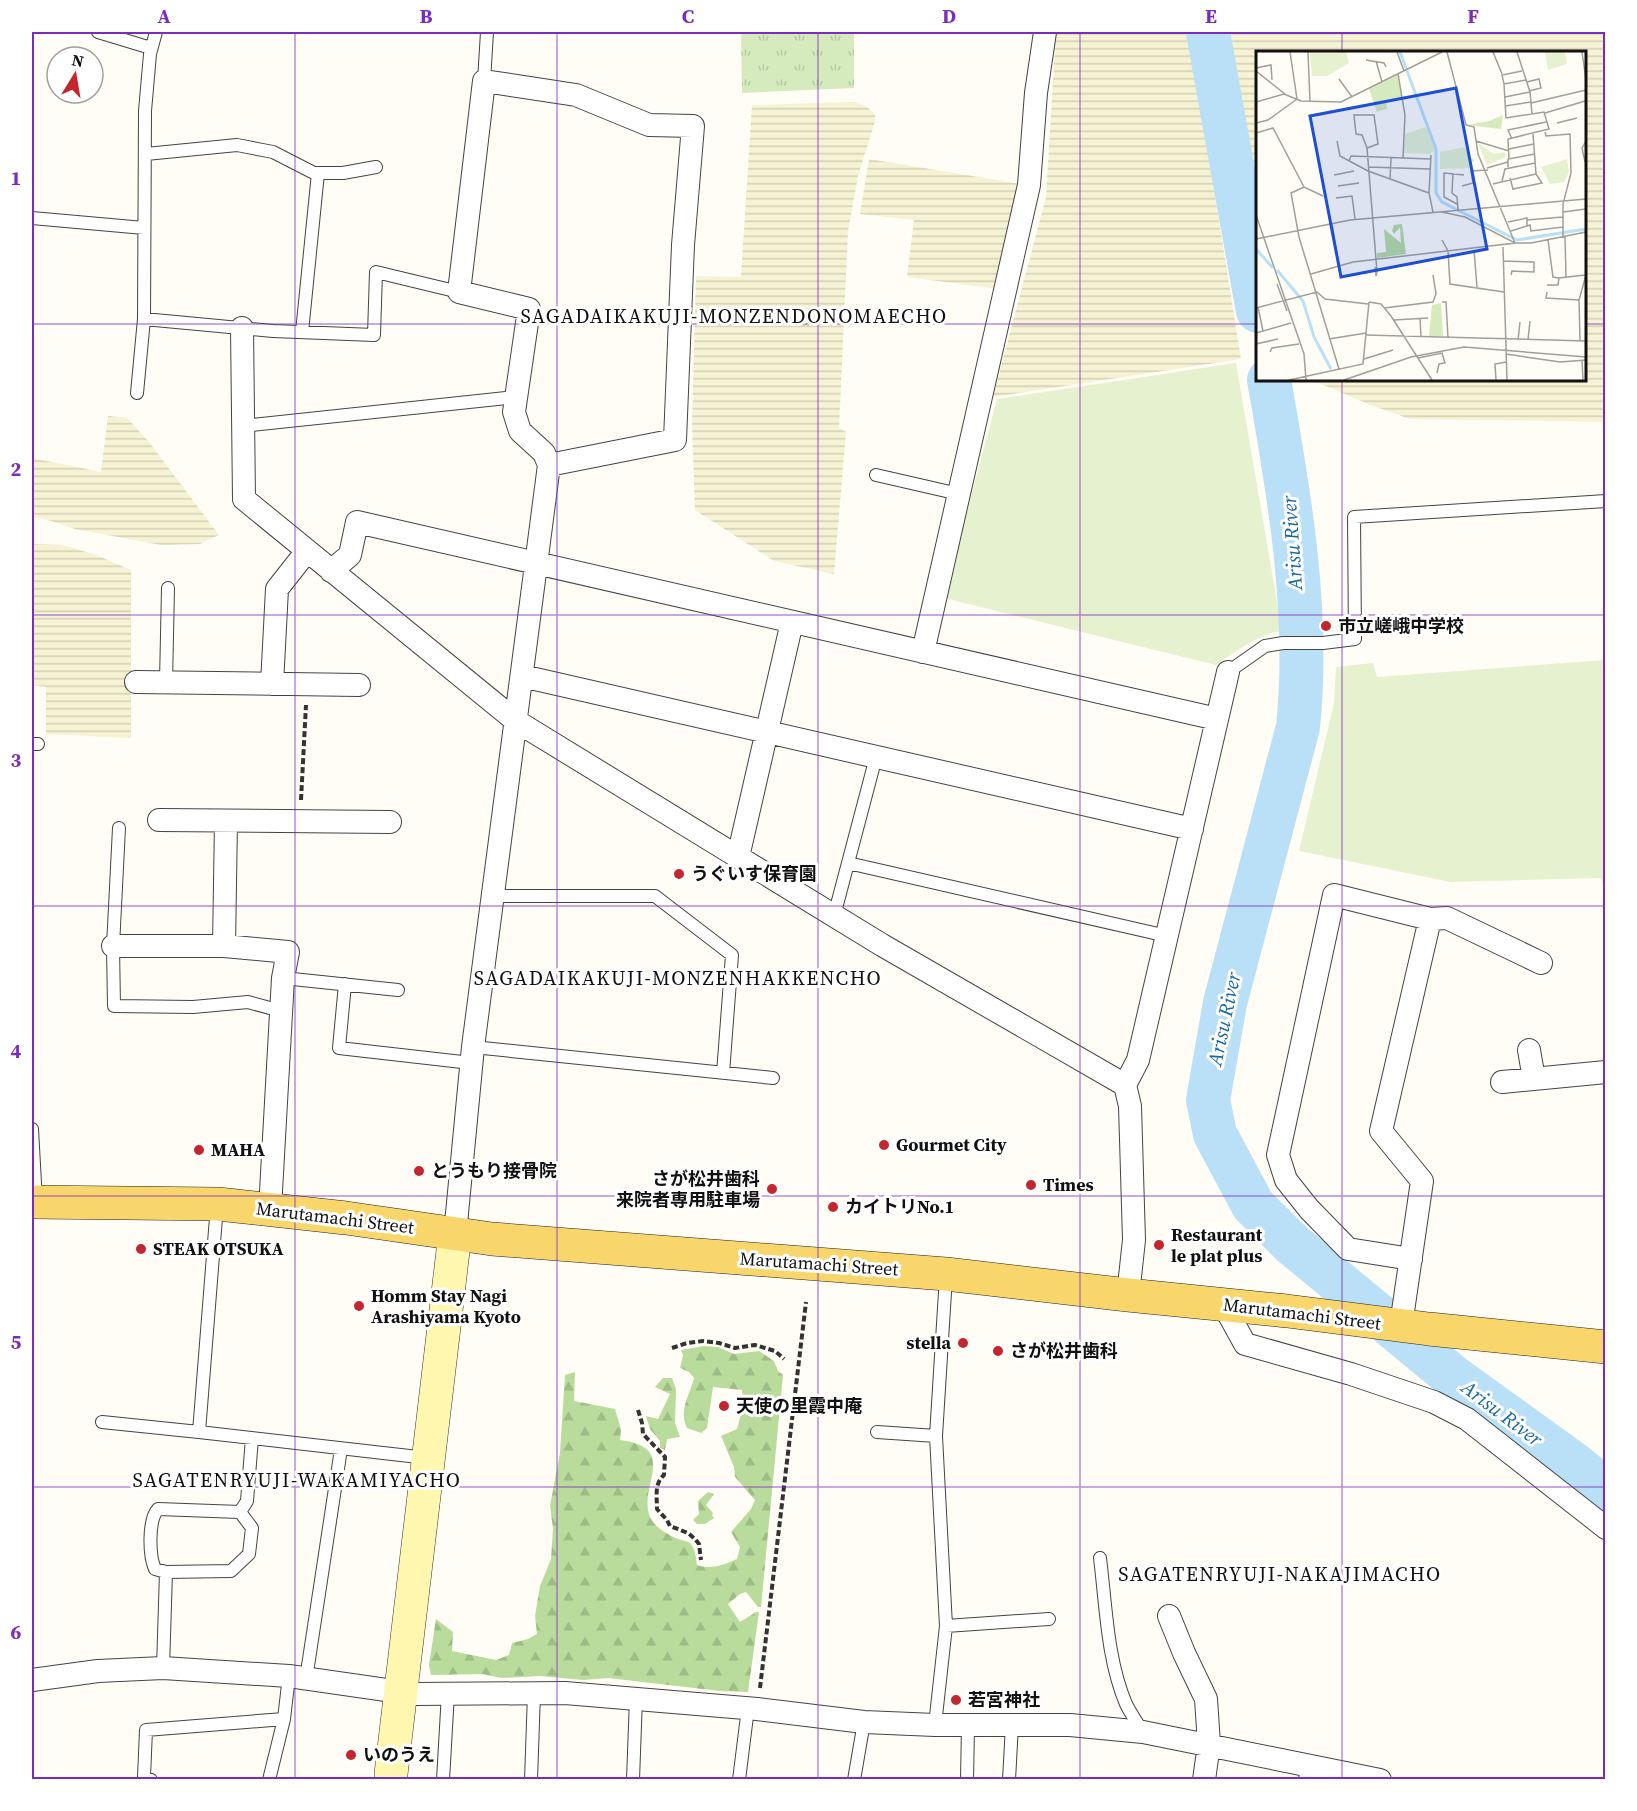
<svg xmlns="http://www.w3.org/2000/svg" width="1637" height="1811" viewBox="0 0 1637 1811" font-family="'Source Serif 4','Noto Sans JP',serif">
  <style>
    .farmland { fill: url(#farmland-rules) }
    .grass { fill: url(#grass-tufts) }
    .forest { fill: url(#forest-firs) }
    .pitch { fill: #e6f2cf }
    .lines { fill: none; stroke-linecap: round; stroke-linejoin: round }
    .river { stroke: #b9e0f7; stroke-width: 44 }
    .lane-casing { stroke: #444; stroke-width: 14 }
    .street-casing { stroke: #444; stroke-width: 24 }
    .secondary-casing { stroke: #333; stroke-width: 34 }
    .primary-casing { stroke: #222; stroke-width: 34 }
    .path { stroke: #333; stroke-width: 4; stroke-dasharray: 6 3; stroke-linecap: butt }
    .lane { stroke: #fff; stroke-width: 12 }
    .street { stroke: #fff; stroke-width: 22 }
    .secondary { stroke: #fff6b0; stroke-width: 33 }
    .primary { stroke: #f9d66b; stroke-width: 33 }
    .grid { fill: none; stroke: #7b2cbf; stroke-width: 1.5; stroke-opacity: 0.55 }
    .poi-dot { fill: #c4262e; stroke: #fff; stroke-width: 2 }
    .labels { text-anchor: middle; stroke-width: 6; stroke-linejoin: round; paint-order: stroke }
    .poi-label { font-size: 18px; font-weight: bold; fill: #111; stroke: #fff; text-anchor: start }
    .street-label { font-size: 18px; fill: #111; stroke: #fff }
    .neighbourhood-label { font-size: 20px; letter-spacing: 1.5px; fill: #111; stroke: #fff }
    .water-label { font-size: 20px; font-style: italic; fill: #1768a6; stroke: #fff }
    .inset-river { fill: none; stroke: #b9e0f7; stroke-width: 3 }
    .inset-road { fill: none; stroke: #a09f9a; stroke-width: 1.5 }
    .view { fill: #1d4ed8; fill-opacity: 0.15; stroke: #1d4ed8; stroke-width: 3 }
    .inset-edge { fill: none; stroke: #111; stroke-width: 3 }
    .neatline { fill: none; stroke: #7b2cbf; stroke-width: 2 }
    .grid-label { font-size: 20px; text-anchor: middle; font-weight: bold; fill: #7b2cbf }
  </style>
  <defs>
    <pattern id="farmland-rules" width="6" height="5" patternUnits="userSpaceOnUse" patternTransform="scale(1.5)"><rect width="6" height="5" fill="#f6f3d4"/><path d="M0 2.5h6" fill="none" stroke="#d2cfb5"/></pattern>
    <pattern id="grass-tufts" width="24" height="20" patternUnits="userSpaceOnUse" patternTransform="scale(1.5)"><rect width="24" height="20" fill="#d5ebbd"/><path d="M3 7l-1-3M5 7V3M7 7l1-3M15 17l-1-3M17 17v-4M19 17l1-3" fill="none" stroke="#b6c8a1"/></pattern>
    <pattern id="forest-firs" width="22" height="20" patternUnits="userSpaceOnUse" patternTransform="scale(1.5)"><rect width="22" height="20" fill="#b9dc9c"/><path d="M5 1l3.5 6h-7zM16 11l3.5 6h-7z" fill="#9ebc85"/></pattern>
  </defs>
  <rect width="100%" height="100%" fill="#fffdf5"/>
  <path class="farmland" d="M1056 32H1189L1241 359 993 397 1046 197Z
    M1220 32H1605V422L1410 419 1368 404 1312 380H1584V52H1258L1257 249Z
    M855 102 866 106 875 114V121L858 176 848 231 839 428 846 432 834 574 774 561 695 510 692 425 696 276 741 277 752 105Z
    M869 159 1021 184 999 289 907 277 914 220 860 214Z
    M108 416 127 418 149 442 219 535 200 544 161 545 75 529 45 519 32 518V458L101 472Z
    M32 544 63 545 96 555 131 570V738L46 734V687L32 685Z"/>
  <path class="grass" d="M741 32H854V88L742 93Z"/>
  <path class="forest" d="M704 1346 718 1347 734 1354 759 1351 774 1361 778 1371 783 1375 761 1607H758L746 1592 740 1594 728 1604 740 1622 756 1612H759L748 1692 720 1691 608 1678 583 1680 540 1676 502 1678 482 1674 431 1675 429 1665 436 1619 453 1632 452 1651 496 1660 509 1655 512 1643 528 1639 537 1634 535 1616 540 1586 551 1559 553 1529 550 1506 560 1453 565 1375 575 1372 574 1401 615 1409 621 1429 620 1440C682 1448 635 1488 651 1519 657 1529 670 1536 681 1540 684 1541 687 1541 690 1543 695 1548 696 1558 697 1565 711 1570 723 1565 737 1559L740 1547 731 1532 751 1509 755 1500 735 1477 734 1467 721 1436 737 1429 743 1407 742 1390 713 1387 707 1428 701 1433 687 1428C678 1410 690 1395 694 1378L689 1372 680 1368 683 1355 681 1350Z
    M663 1378H672L676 1389 675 1423 680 1437 667 1439 665 1450 660 1448V1441L650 1429 646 1416 658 1419 670 1394 655 1387Z
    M708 1492 714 1494 706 1505 713 1513 712 1515 714 1518 705 1524H697L693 1520 699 1514 698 1501Z"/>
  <path class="pitch" d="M1236 363 1282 631C1258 634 1236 652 1216 665L944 598 997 399Z
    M1605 660V892L1601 878 1451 882 1299 851 1334 703 1336 667 1373 663 1377 677Z"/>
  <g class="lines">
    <path class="river" d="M1208 32 1258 311
      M1269 380C1289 492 1310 613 1298 727L1225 1003 1208 1100 1215 1134 1253 1205 1291 1243 1452 1376 1574 1464 1606 1490"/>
    <g class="lane-casing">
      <path id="lane" d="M98 32 151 48
        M484 81 487 32
        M146 154 237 145 273 152 314 173H343L376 167
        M32 218 144 228
        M144 319 273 331 374 335 376 272 459 292
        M302 332 318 173
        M137 393 144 319 145 111 150 54 156 32
        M243 426 516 397
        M876 475 959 494
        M1228 672 1265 646 1283 643H1323L1355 639 1354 517 1606 501
        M166 682 168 588
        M32 744H38
        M119 828 113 946 114 1006 193 1007 248 1002 281 1011
        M848 863 1167 936
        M492 896H655L732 955 723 1073
        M834 916 876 757
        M283 978 398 990
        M345 984 339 1048 471 1063
        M473 1047 773 1078
        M32 1129 36 1201
        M217 1205 199 1432 427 1458
        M102 1422 199 1432
        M877 1432 936 1436 946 1626 935 1725
        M936 1436 946 1276
        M240 1512 247 1501 252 1438
        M1100 1558C1106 1606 1107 1659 1126 1704 1131 1714 1137 1723 1143 1732
        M946 1626 1049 1619
        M163 1668 166 1572 231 1571 249 1554 252 1528 240 1512 158 1509C148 1520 149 1556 155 1569L166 1572
        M306 1679 341 1449
        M151 1780 144 1777 146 1730 284 1719
        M269 1780 284 1719 289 1676
        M443 1780 448 1693
        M531 1780 534 1693
        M633 1780 636 1698
        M739 1780 748 1708
        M854 1780 864 1722
        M967 1780 968 1725
        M1009 1780 1012 1725
        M1305 1780 1307 1765"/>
    </g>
    <g class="street-casing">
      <path id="street" d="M242 328 244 499 516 721 882 945 1125 1085
        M331 571 350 555 357 522 1217 719
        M923 652 1029 185 1036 93 1045 32
        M522 676 1192 829
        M136 682 359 685
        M272 684 277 589 307 551
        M159 820 390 822
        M738 857 792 622
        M113 946H224L288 952 283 978 270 1209
        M224 946 226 821
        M1529 1050 1534 1079
        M1502 1082 1606 1072
        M455 1234 473 1047 549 465 544 453 520 431 514 412 529 309 459 292 484 81 576 95 649 125 693 126 683 245 675 440 549 465
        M1411 1259 1348 1249 1309 1209 1286 1180 1278 1155 1334 895 1430 919 1447 918 1541 963
        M1128 1295 1134 1240 1130 1106 1125 1085 1138 1060 1228 672
        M1223 1304 1245 1344 1351 1374 1434 1402 1467 1419 1606 1528
        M1401 1325 1422 1181 1381 1131 1430 919
        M1169 1616 1184 1653 1206 1699 1209 1744 1204 1780
        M32 1680 98 1671 163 1668 289 1676 414 1694 565 1693 757 1709 864 1722 935 1725H1070L1143 1732 1380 1780"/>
    </g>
    <g class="secondary-casing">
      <path id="secondary" d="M391 1774 455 1234"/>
    </g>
    <g class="primary-casing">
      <path id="primary" d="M32 1202 218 1204 346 1218 492 1239 946 1274 1128 1295 1287 1311 1429 1329 1606 1347"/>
    </g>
    <path class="path" d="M301 800 306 705
      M672 1348 687 1343 703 1341 719 1343 735 1348 755 1345 775 1351 784 1359
      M638 1410 642 1423 643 1434 665 1457 664 1475C654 1484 657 1496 657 1509L667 1520 670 1526 688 1533 695 1539 699 1544 701 1560
      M760 1688 806 1302"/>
    <use href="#lane" class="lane"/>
    <use href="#street" class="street"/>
    <use href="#secondary" class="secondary"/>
    <use href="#primary" class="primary"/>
  </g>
  <path class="grid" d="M295 32V1780M557 32V1780M818 32V1780M1080 32V1780M1342 32V52M32 324H1258M1584 324H1606M1342 380V1780M32 615H1606M32 906H1606M32 1196H1606M32 1487H1606"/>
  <g class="poi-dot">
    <circle cx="1326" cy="626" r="6"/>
    <circle cx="679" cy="874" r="6"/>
    <circle cx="884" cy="1145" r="6"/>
    <circle cx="199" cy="1150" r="6"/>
    <circle cx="419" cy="1171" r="6"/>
    <circle cx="1031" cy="1185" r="6"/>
    <circle cx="772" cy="1189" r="6"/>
    <circle cx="833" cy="1207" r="6"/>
    <circle cx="1159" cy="1245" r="6"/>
    <circle cx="141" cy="1249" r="6"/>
    <circle cx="359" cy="1306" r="6"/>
    <circle cx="963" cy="1343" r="6"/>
    <circle cx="998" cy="1351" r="6"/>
    <circle cx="724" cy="1406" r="6"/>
    <circle cx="956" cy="1700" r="6"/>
    <circle cx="351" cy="1755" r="6"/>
  </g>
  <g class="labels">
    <g class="poi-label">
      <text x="1338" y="632">市立嵯峨中学校</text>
      <text x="691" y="880">うぐいす保育園</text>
      <text x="896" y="1151">Gourmet City</text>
      <text x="211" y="1156">MAHA</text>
      <text x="431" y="1177">とうもり接骨院</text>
      <text x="760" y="1185" text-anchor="end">さが松井歯科<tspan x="760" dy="21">来院者専用駐車場</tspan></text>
      <text x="1043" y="1191">Times</text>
      <text x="845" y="1213">カイトリNo.1</text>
      <text x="1171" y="1241">Restaurant<tspan x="1171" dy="21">le plat plus</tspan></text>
      <text x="153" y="1255">STEAK OTSUKA</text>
      <text x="371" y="1302">Homm Stay Nagi<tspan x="371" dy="21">Arashiyama Kyoto</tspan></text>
      <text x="951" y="1349" text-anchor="end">stella</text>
      <text x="1010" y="1357">さが松井歯科</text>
      <text x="736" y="1412">天使の里霞中庵</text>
      <text x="968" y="1706">若宮神社</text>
      <text x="363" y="1761">いのうえ</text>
    </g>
    <g class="street-label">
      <text transform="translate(335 1218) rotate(7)" y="6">Marutamachi Street</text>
      <text transform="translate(819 1264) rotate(4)" y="6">Marutamachi Street</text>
      <text transform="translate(1302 1314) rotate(7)" y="6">Marutamachi Street</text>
    </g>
    <g class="neighbourhood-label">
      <text x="734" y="323">SAGADAIKAKUJI-MONZENDONOMAECHO</text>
      <text x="678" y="985">SAGADAIKAKUJI-MONZENHAKKENCHO</text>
      <text x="297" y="1487">SAGATENRYUJI-WAKAMIYACHO</text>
      <text x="1280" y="1581">SAGATENRYUJI-NAKAJIMACHO</text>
    </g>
    <g class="water-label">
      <text transform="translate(1292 543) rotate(-94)" y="7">Arisu River</text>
      <text transform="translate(1224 1019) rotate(-78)" y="7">Arisu River</text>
      <text transform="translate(1502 1413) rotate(37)" y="7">Arisu River</text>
    </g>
  </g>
  <g transform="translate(1256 51)">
    <rect width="330" height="330" fill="#fffdf5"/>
    <path d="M141 24 146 47 130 50 131 58 121 61 113 38ZM247 64 245 78 211 74 233 70ZM185 252 187 285H173L176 254Z" fill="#d5ebbd"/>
    <path d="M146 173 150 203 121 207V202L130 201 128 178 145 192 144 176 138 183 136 180 138 174Z" fill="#b9dc9c"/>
    <path d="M54 1H90L93 12 71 25H56ZM289 1H309L311 13 292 19ZM170 76 179 99 174 103 148 102 149 83ZM222 92 238 103 249 101 250 106 231 114ZM209 96 214 107 221 108 215 112 216 117 184 118V101ZM311 108 313 121 308 131 294 133 285 116Z" fill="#e6f2cf"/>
    <path class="inset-river" d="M144 1 180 98V142L186 151 261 189 330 178M0 198 17 217M21 219 47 250 58 286 75 318"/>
    <path class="inset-road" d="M34 1 41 48M52 1 54 51M141 1 148 20M237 1 246 23M261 1 274 41 276 63M326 1 330 29M110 9 128 12 130 16M120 10 126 31M0 17 15 14 16 29M0 20 29 43M266 20 246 24 248 33 270 29M142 23 149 64 147 107M83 28 96 46M271 31 283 28 285 37 273 40M248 33 250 67 288 61 293 78 252 88 253 108M249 46 274 41M0 51 28 43 45 50 85 51 186 1M275 52 330 39M249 55 275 51M289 62 329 50M0 72 12 69 41 48M301 72 321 67M289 81 290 85 314 83 315 122 307 153V186M0 82 17 77 48 136M256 88 252 79 290 71M81 90 84 105 112 120 173 142M220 90 253 100M111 97 122 93 118 64H98L100 83 106 84 111 97 121 221 120 225 119 216M253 98 278 93M175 104 173 142 177 161M93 110 95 105 175 108M329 111 326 97 330 90M112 116 174 118M252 116V108L279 103M231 117 252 111M197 122 196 142 201 146 202 159M78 124 98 120M254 127 257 138 286 132 280 123 277 83M134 129 135 107M246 130 249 118 279 112M237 133 280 123M82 135 103 132M206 135 217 132 215 120 232 119M67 145 48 136 35 142 43 186 83 318M80 147 96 145 99 168M201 153 188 146V122L208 124M186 161 209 166 259 192H275L330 181M307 161 330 158M0 164 48 303 50 329M271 169 307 166M252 171 271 167V175L255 180M76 173 83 215M271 175 274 174 275 180 307 176M309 185 310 227M0 188 94 169 330 148M186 189 192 200 194 233 248 241M292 189 297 226 303 227M247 196 251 329M218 199 221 236M247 210 278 211V221L256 220 255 224M55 223 97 211 259 192 222 103 218 76 210 74 191 1M21 233 31 260M291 234H302L303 227 329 224M291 241 290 247 323 249M113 251 125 253 135 265 176 329M186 251H190L192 287M2 256 7 280M0 257 61 241 69 248 112 253M128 257 177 251 180 243 177 224M164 267 165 286M138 269 172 267M0 282 35 272M109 284 330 290M73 288 110 282M262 289 264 271M272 289 274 270M324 290 323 249 330 224M0 293 22 288M14 301 16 297 43 293M250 303 304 311 330 309M162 307 186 302 189 312 183 313 181 322M108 308 137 299M326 309 327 329M33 329 107 313 113 251M88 329 155 306 208 296 330 306M240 329 239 313 250 311"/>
    <path class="view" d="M200 37 231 198 85 226 54 65Z"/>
    <rect width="330" height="330" class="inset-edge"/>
  </g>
  <rect width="1637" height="1811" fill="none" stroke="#ffffff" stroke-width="66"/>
  <g transform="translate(75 75) rotate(11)"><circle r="28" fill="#ffffff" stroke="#a0a0a0" stroke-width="1.5"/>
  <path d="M0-4.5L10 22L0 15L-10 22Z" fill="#c4262e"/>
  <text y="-9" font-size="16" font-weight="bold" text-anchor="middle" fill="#111111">N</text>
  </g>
  <rect x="33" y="33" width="1571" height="1745" class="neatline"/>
  <g class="grid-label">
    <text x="164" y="23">A</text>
    <text x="426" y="23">B</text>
    <text x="688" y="23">C</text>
    <text x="949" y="23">D</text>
    <text x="1211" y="23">E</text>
    <text x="1473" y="23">F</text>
    <text x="16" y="185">1</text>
    <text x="16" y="476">2</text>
    <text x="16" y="767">3</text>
    <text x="16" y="1058">4</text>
    <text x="16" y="1349">5</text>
    <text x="16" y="1639">6</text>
  </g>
</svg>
